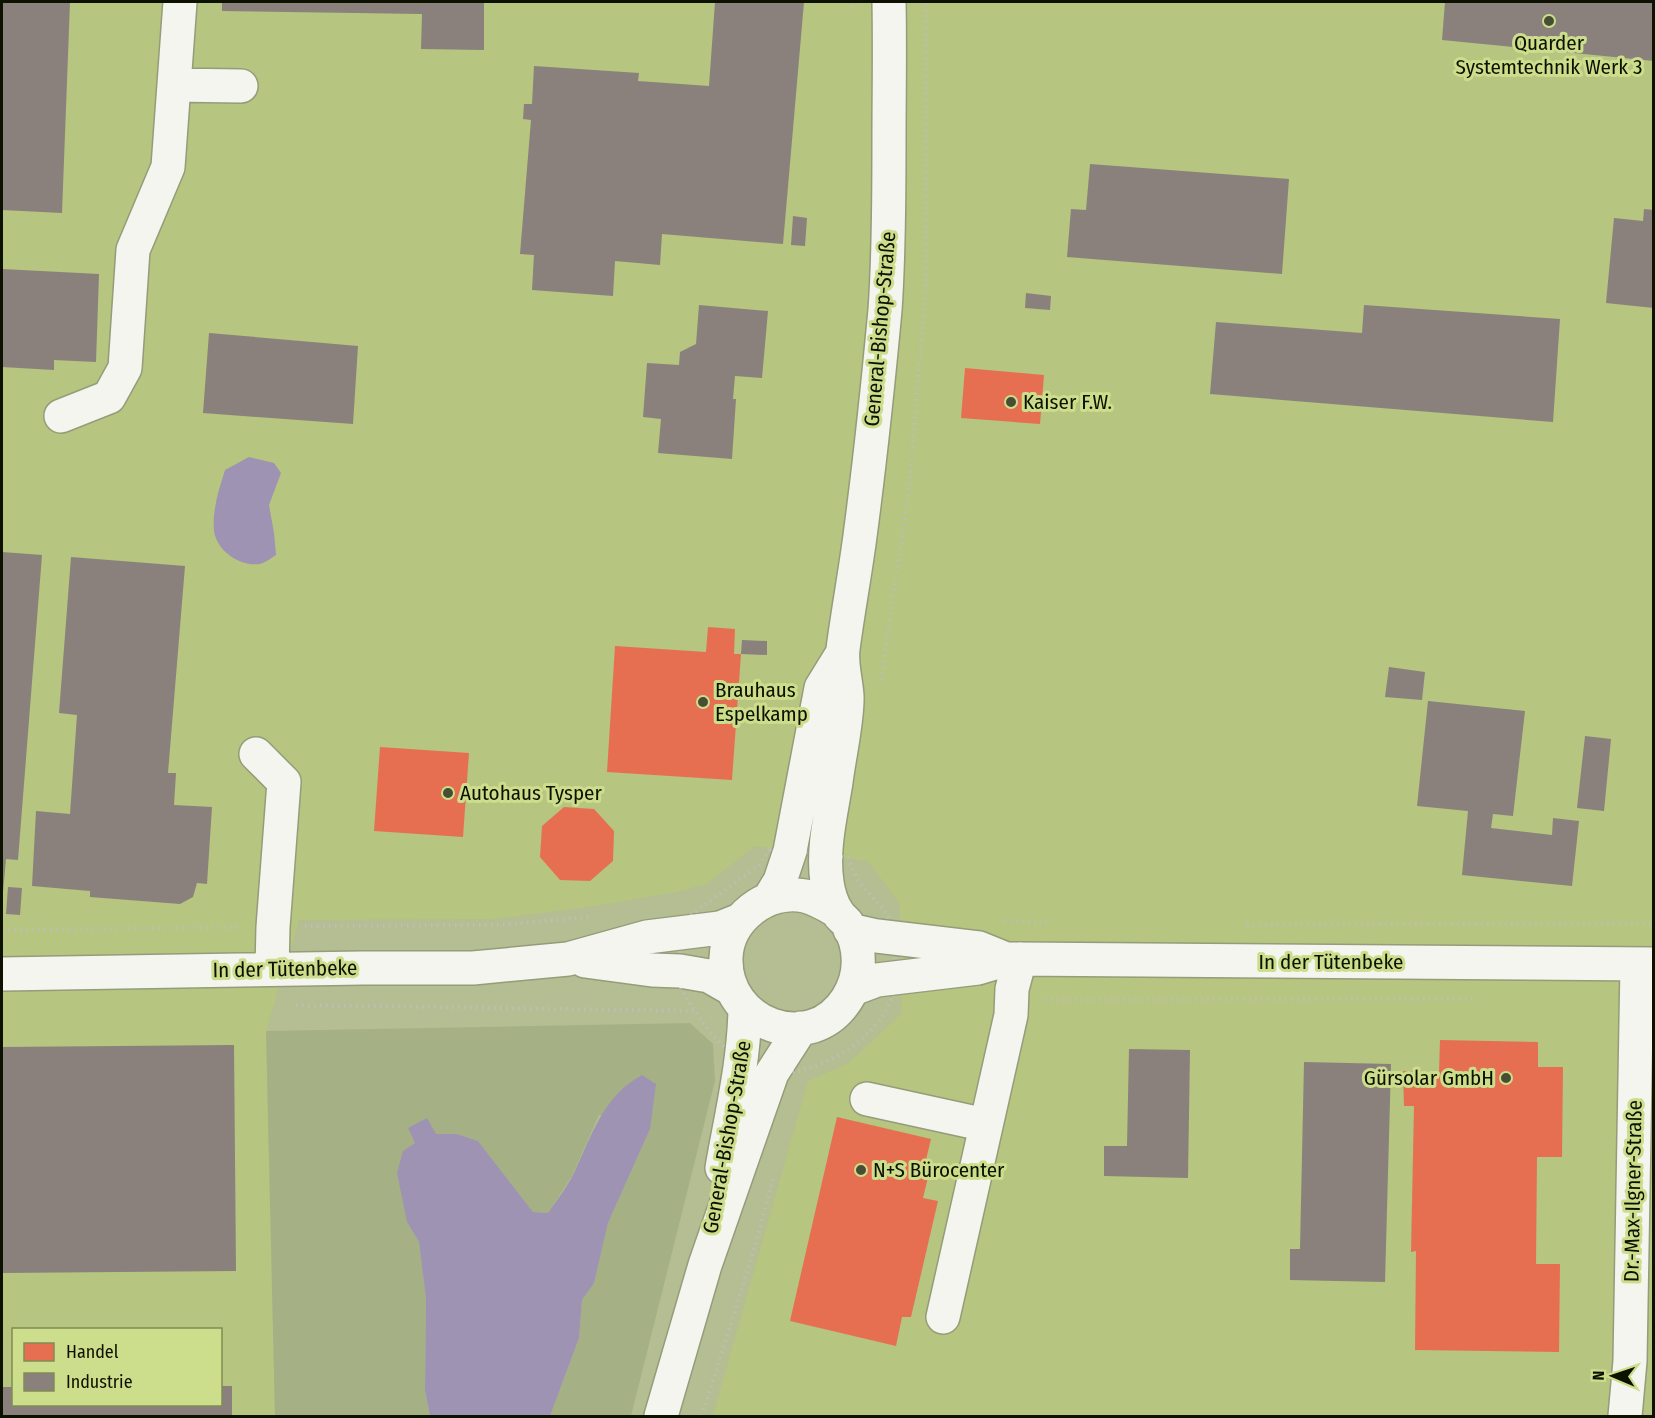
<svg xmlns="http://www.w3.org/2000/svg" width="1655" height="1418" viewBox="0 0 1655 1418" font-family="'Fira Sans Condensed',sans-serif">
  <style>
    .built { fill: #b6c57f; fill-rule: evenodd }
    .green { fill: #a6b085 }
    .water { fill: #9e93b3 }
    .shops { fill: #e76f51 }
    .industry { fill: #8a817c }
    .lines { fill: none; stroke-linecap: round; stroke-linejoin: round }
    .minor-casing { stroke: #949c7a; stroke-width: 36 }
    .path { stroke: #bcbfb2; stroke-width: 4; stroke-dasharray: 1.5 4.5; stroke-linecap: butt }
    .minor { stroke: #f4f5ef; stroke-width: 33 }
    .poi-dot { fill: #474e33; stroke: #ccde8c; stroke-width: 2 }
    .labels { text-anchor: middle; stroke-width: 6; stroke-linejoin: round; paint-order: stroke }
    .poi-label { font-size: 21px; fill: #0d1100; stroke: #ccde8c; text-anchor: start }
    .street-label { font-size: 21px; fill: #0d1100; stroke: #ccde8c }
  </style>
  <rect width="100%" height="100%" fill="#b4be92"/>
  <path class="built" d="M2 2H1653V1416H713L808 1081 849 1063 902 1013 900 904 868 861 755 846 706 884 676 892 595 906 493 919 299 920 266 1031 275 1416H2ZM14 1330H220V1404H14Z"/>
  <path class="green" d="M690 1023 713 1044 715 1081 631 1416H550L579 1338 582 1300 594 1282 608 1223 650 1129 599 1115 572 1176 548 1213 533 1212 478 1141 457 1134H435L415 1143 407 1222 419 1242 426 1299 425 1390 430 1416H275L266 1031Z"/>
  <path class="water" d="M249 457 274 463 281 473 269 505 274 533 276 555C271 558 265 563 260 564 240 567 217 551 214 531 212 510 219 489 225 470Z
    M642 1075 656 1084 650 1129 608 1223 594 1283 582 1300 579 1338 550 1416H430L425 1390 426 1299 419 1242 407 1222 397 1173 403 1151 415 1143 408 1128 427 1118 436 1134H457L478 1141 533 1212 548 1213C557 1200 567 1187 574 1173 592 1135 603 1096 642 1075Z"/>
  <path class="shops" d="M965 368 1044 375 1040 424 961 418Z
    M708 627 735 629 734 654H741L732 780 607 772 615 646 706 652Z
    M380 747 469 753 463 837 374 831Z
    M564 807 594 809 614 831 613 861 590 881 560 880 540 857 542 826Z
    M1440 1040 1538 1042V1067H1563L1562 1157H1537L1536 1264H1560L1559 1352 1415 1350 1416 1251 1411 1252 1414 1106H1404L1403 1071 1439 1073Z
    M837 1117 931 1139 924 1168 930 1169 923 1198 938 1201 911 1317H902L896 1346 790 1321Z"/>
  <path class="industry" d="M2 2H70L62 213 2 210Z
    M222 2H484V50L421 49 422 14 222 11Z
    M715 2H804L783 244 662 234 660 265 615 261 613 296 532 290 534 255 520 254 531 120 523 119 524 104H532L534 66 639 73 638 81 709 86Z
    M1445 2H1654V61L1442 40Z
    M1090 164 1289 179 1282 274 1067 257 1071 209 1086 210Z
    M1644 209 1654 210V308L1606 303 1614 218 1643 221Z
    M793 216 807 218 805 246 791 245Z
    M2 269 99 274 96 362 54 360V370L2 367Z
    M1026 293 1051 296 1050 310 1025 308Z
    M699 305 768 311 762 378 735 376 733 399H736L732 459 658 453 661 419 643 417 647 363 679 365 680 352 696 344Z
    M1364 305 1560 319 1553 422 1210 394 1216 322 1362 333Z
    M209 333 358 346 353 424 203 413Z
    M2 552 42 555 18 860 6 859 3 892H2Z
    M71 557 185 566 168 773H176L174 805 212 807 207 884 197 883 193 897 180 904 90 897V891L32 886 36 811 70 814 77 715 59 713Z
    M742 640 767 641V655L741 654Z
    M1389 667 1425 672 1422 700 1385 697Z
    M1428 701 1525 711 1513 816 1493 814 1491 828 1552 835 1553 818 1579 821 1572 886 1462 875 1468 811 1417 806Z
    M1585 736 1611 739 1604 811 1577 808Z
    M8 887 22 888 20 915 6 914Z
    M234 1045 236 1271 2 1273V1047Z
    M1129 1049 1190 1050 1188 1178 1104 1176V1146H1127Z
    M1304 1062 1391 1064 1385 1282 1290 1280V1249H1300Z
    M220 1386H232V1416H2V1387H14V1404H220Z"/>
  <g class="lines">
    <g class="minor-casing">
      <path id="minor" d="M174 85 241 86
        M61 416 109 397 125 368 133 250 168 167 180 2
        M256 754 284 782 273 927 272 969
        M769 899 780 881 790 851 821 688 842 654
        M835 910C825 904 816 899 805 896 767 888 727 919 726 958 724 1024 810 1057 847 999 862 976 862 946 847 923 844 919 840 917 838 913 832 905 828 891 827 882 822 849 831 814 836 782 839 757 848 719 847 696 846 680 841 664 843 649 848 611 855 574 860 536 870 461 878 385 885 310 889 254 889 198 889 142 889 95 890 48 889 2
        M850 930 877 936 979 948 1006 959
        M585 961 652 970 680 971 709 976 730 988
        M2 974 363 968H473L568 959 647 937 720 928 740 920
        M853 989 877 980 978 968 1008 959 1654 964
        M867 1099 986 1125
        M722 1168C731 1116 744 1063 745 1009
        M943 1317 1011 1015 1012 989 1020 959
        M661 1416 705 1265 772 1073 801 1028
        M1625 1416 1630 1361 1637 965"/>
    </g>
    <path class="path" d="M848 2 856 10
      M881 680 909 489 926 283V2
      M770 849 825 854 848 858C852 866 854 876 860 883 872 899 889 909 893 931 896 951 897 979 891 999 877 1040 816 1076 773 1073 738 1070 705 1030 689 1001 686 997 682 991 680 985 678 973 681 934 683 921L759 865Z
      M1004 921 1047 923
      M1247 925 1654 923
      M305 926 501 925 588 917
      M2 930 241 927
      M1045 1000 1473 999
      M296 1005 694 1011
      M702 1416 755 1246 773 1179"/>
    <use href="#minor" class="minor"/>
  </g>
  <g class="poi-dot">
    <circle cx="1549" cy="21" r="6"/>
    <circle cx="1011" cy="402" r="6"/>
    <circle cx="703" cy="702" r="6"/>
    <circle cx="448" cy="793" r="6"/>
    <circle cx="1506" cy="1078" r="6"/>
    <circle cx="861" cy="1170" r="6"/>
  </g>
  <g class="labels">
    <g class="poi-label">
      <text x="1549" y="50" text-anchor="middle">Quarder<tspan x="1549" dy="24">Systemtechnik Werk 3</tspan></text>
      <text x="1023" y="409">Kaiser F.W.</text>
      <text x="715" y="697">Brauhaus<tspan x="715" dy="24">Espelkamp</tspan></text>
      <text x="460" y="800">Autohaus Tysper</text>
      <text x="1494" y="1085" text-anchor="end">Gürsolar GmbH</text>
      <text x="873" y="1177">N+S Bürocenter</text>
    </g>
    <g class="street-label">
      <text transform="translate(880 329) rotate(-85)" y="7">General-Bishop-Straße</text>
      <text x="1331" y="969">In der Tütenbeke</text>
      <text transform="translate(285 969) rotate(-1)" y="7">In der Tütenbeke</text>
      <text transform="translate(727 1137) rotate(-80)" y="7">General-Bishop-Straße</text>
      <text transform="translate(1633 1191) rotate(-89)" y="7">Dr.-Max-Ilgner-Straße</text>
    </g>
  </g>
  <rect width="1655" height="1418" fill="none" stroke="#0d1100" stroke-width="6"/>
  <rect x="12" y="1328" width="210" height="78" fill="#ccde8c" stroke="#808c54" stroke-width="1.5"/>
  <rect x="24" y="1343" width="30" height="18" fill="#e76f51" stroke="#808c54" stroke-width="1.5"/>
  <text x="66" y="1358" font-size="18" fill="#0d1100">Handel</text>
  <rect x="24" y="1373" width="30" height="18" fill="#8a817c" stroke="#808c54" stroke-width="1.5"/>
  <text x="66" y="1388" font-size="18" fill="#0d1100">Industrie</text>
  <g transform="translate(1613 1376) rotate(272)" stroke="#ccde8c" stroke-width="4.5" paint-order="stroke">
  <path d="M0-4.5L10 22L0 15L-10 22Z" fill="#0d1100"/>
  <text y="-9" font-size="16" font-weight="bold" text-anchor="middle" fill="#0d1100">N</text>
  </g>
</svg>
